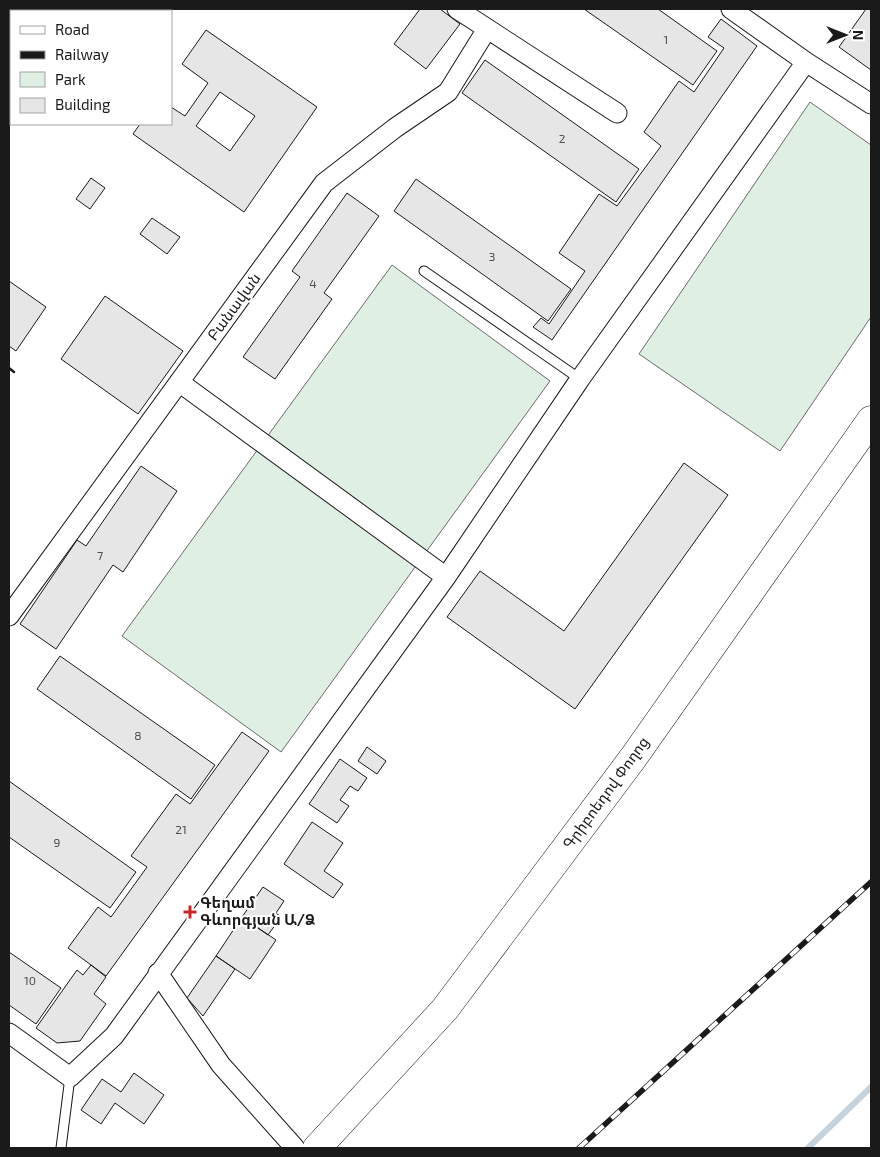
<svg xmlns="http://www.w3.org/2000/svg" width="880" height="1157" viewBox="0 0 880 1157" font-family="'Exo 2','Noto Sans Armenian',sans-serif">
  <style>
    .green { fill: #e0efe3; stroke: #6a6a6a }
    .lines { fill: none; stroke-linecap: round; stroke-linejoin: round }
    .stream { stroke: #c6d2dc; stroke-width: 6 }
    .building { fill: #e6e6e6; stroke: #1a1a1a; fill-rule: evenodd }
    .lane-casing { stroke: #1a1a1a; stroke-width: 11 }
    .street-casing { stroke: #1a1a1a; stroke-width: 21 }
    .primary-casing { stroke: #1a1a1a; stroke-width: 29 }
    .lane { stroke: #fff; stroke-width: 9 }
    .street { stroke: #fff; stroke-width: 19 }
    .primary { stroke: #fff; stroke-width: 28 }
    .rail-casing { stroke: #1a1a1a; stroke-width: 5.5 }
    .rail { stroke: #fff; stroke-width: 4; stroke-dasharray: 11; stroke-linecap: butt }
    .wall { stroke: #1a1a1a; stroke-width: 2.5 }
    .poi-dot { fill: #c62828; stroke: #fff; stroke-width: 2 }
    .labels { text-anchor: middle; stroke-width: 4; stroke-linejoin: round; paint-order: stroke }
    .number-label { font-size: 12px; fill: #4d4d4d }
    .street-label { font-size: 15px; fill: #1a1a1a; stroke: #fff }
    .poi-label { font-size: 15px; font-weight: bold; fill: #1a1a1a; stroke: #fff; text-anchor: start }
  </style>
  <rect width="100%" height="100%" fill="#fff"/>
  <path class="green" d="M810 102 871 145V317L780 451 639 354Z
    M392 265 550 381 281 752 122 636Z"/>
  <g class="lines">
    <path class="stream" d="M808 1148 871 1087"/>
  </g>
  <path class="building" d="M420 9H440L460 24 426 69 394 44Z
    M584 9H658L717 51 693 85Z
    M866 9H871V70L839 47Z
    M721 19 757 46 552 340 533 327 541 318 549 324 585 271 559 253 599 194 617 206 661 146 644 132 679 81 694 92 724 48 708 37Z
    M206 30 317 107 244 212 133 134 140 124H171V107L185 116 208 83 182 64ZM220 92 255 116 230 151 196 126Z
    M485 60 639 169 616 202 462 93Z
    M91 178 105 188 90 209 76 199Z
    M416 179 571 289 548 321 394 211Z
    M347 193 379 216 324 293 332 299 275 379 243 357 300 277 292 271Z
    M152 218 180 237 167 254 140 234Z
    M9 281 46 307 16 351 9 346Z
    M105 296 183 351 138 414 61 359Z
    M684 463 728 495 575 709 447 617 480 571 564 631Z
    M141 466 177 491 123 572 113 565 56 649 20 624 77 540 86 546Z
    M60 656 215 765 191 799 37 689Z
    M242 732 269 751 106 976 68 948 98 907 111 917 147 867 131 856 176 794 190 804Z
    M367 747 386 761 377 774 358 761Z
    M340 759 367 778 358 791 350 786 340 800 349 806 337 823 309 804Z
    M9 781 136 872 110 908 9 837Z
    M312 822 343 843 324 871 343 884 333 898 284 864Z
    M263 887 284 901 276 913 281 917 268 935 242 917Z
    M242 917 276 940 250 979 216 956Z
    M9 952 61 988 36 1024 9 1005Z
    M216 956 235 969 203 1016 187 998Z
    M91 965 106 977 94 994 106 1004 80 1041 57 1043 36 1028 77 970 83 975Z
    M134 1073 164 1095 144 1124 115 1103 101 1124 81 1110 102 1079 121 1092Z"/>
  <g class="lines">
    <g class="lane-casing">
      <path id="lane" d="M424 271 580 379
        M61 1148 70 1077"/>
    </g>
    <g class="street-casing">
      <path id="street" d="M457 9 617 113
        M731 9 806 62
        M179 382 446 577
        M9 616 324 183 395 128 448 92 487 29
        M158 973 221 1065 295 1148
        M9 1033 70 1077 114 1036 446 577 580 379 806 62 871 104"/>
    </g>
    <g class="primary-casing">
      <path id="primary" d="M317 1148 445 1009 633 758 871 420"/>
    </g>
    <use href="#lane" class="lane"/>
    <use href="#street" class="street"/>
    <use href="#primary" class="primary"/>
    <g class="rail-casing">
      <path id="rail" d="M579 1148 871 882"/>
    </g>
    <use href="#rail" class="rail"/>
    <path class="wall" d="M9 368 14 372"/>
  </g>
  <path class="poi-dot" d="M187.5 904.5h5v5h5v5h-5v5h-5v-5h-5v-5h5z"/>
  <g class="labels">
    <g class="number-label">
      <text x="666" y="44">1</text>
      <text x="562" y="143">2</text>
      <text x="492" y="261">3</text>
      <text x="313" y="288">4</text>
      <text x="100" y="560">7</text>
      <text x="138" y="740">8</text>
      <text x="181" y="834">21</text>
      <text x="57" y="847">9</text>
      <text x="30" y="985">10</text>
    </g>
    <g class="street-label">
      <text transform="translate(234 307) rotate(-54)" y="5">Բանավան</text>
      <text transform="translate(606 793) rotate(-54)" y="5">Գրիբոեդով Փողոց</text>
    </g>
    <g class="poi-label">
      <text x="200" y="908">Գեղամ<tspan x="200" dy="17">Գևորգյան Ա/Ձ</tspan></text>
    </g>
  </g>
  <rect width="880" height="1157" fill="none" stroke="#1a1a1a" stroke-width="20"/>
  <rect x="10" y="10" width="162" height="115" fill="#ffffff" stroke="#a3a3a3"/>
  <rect x="20" y="26" width="25" height="8" fill="#ffffff" stroke="#a3a3a3"/>
  <text x="55" y="35" font-size="15" fill="#1a1a1a">Road</text>
  <rect x="20" y="51" width="25" height="8" fill="#1a1a1a" stroke="#a3a3a3"/>
  <text x="55" y="60" font-size="15" fill="#1a1a1a">Railway</text>
  <rect x="20" y="72" width="25" height="15" fill="#e0efe3" stroke="#a3a3a3"/>
  <text x="55" y="85" font-size="15" fill="#1a1a1a">Park</text>
  <rect x="20" y="98" width="25" height="15" fill="#e6e6e6" stroke="#a3a3a3"/>
  <text x="55" y="110" font-size="15" fill="#1a1a1a">Building</text>
  <g transform="translate(845 35) rotate(90)" stroke="#ffffff" stroke-width="4" paint-order="stroke">
  <path d="M0-4L9 19L0 12L-9 19Z" fill="#1a1a1a"/>
  <text y="-8" font-size="14" font-weight="bold" text-anchor="middle" fill="#1a1a1a">N</text>
  </g>
</svg>
